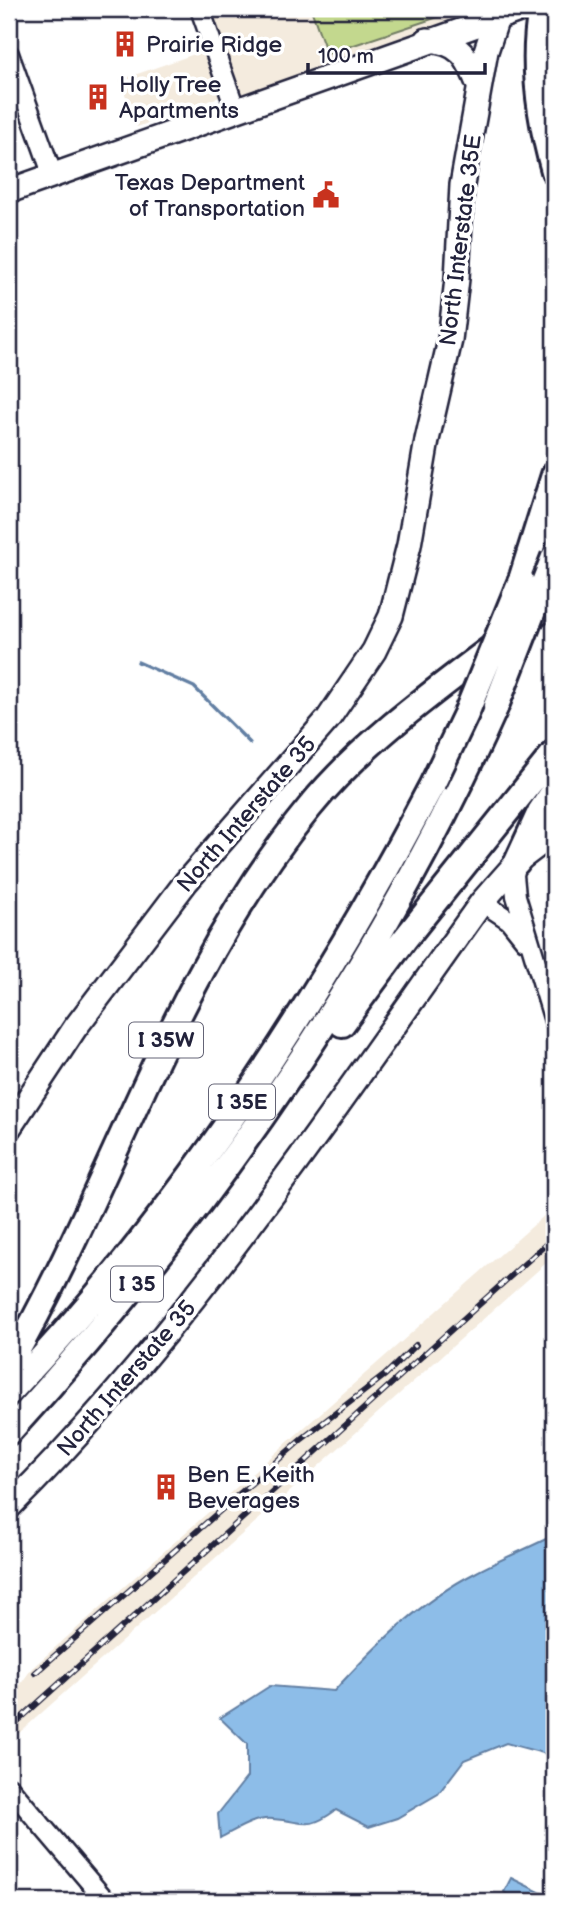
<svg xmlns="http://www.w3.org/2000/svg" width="563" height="1910" viewBox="0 0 563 1910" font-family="'Balsamiq Sans',sans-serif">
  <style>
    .built { fill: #f4ebde }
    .green { fill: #c3d88e; stroke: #727d64; stroke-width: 2 }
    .water { fill: #8dbde8; stroke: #627fa3; stroke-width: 2 }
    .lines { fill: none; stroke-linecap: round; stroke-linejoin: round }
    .stream { stroke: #627fa3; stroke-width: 3.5 }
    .minor-casing { stroke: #22223b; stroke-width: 23 }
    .major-casing { stroke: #22223b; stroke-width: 28 }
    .highway-casing { stroke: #22223b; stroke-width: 30 }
    .minor { stroke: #fff; stroke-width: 18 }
    .major { stroke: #fff; stroke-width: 23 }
    .highway { stroke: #fff; stroke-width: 24 }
    .rail-casing { stroke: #22223b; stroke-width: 6 }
    .rail { stroke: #fff; stroke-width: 3.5; stroke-dasharray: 10; stroke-linecap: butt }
    .highway-bridge-casing { stroke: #22223b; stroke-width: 30; stroke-linecap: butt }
    .highway-bridge { stroke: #fff; stroke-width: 24 }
    .labels { text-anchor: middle; stroke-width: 7; stroke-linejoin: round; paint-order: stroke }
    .shield { fill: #fff; stroke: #646476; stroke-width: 2 }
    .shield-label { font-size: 21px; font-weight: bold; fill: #22223b }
    .poi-label { font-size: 23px; fill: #22223b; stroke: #fff; text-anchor: start }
    .street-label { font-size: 23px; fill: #22223b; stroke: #fff }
  </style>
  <rect width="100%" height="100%" fill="#fff"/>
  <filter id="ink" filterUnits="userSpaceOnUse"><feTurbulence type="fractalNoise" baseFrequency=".0143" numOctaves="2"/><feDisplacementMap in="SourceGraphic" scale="14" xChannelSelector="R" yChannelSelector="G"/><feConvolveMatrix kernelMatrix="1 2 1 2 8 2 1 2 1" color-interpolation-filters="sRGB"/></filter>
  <g filter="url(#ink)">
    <path class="built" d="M241 9H484L242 97 214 19Z
      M203 51 219 97 137 127 120 80Z
      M554 1207V1256L9 1742V1701L32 1668Z"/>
    <path class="green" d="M311 9H462L327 54Z"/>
    <path class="water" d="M554 1535V1756L506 1743 464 1760 438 1794 397 1818 369 1827 336 1810C306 1832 305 1821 273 1819 254 1817 236 1830 220 1838L218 1814 247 1777V1744L220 1718 270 1686 334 1691C374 1647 422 1600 475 1573 501 1559 529 1548 554 1535Z
      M511 1878 554 1899V1901H516L504 1892Z"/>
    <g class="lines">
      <path class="stream" d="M138 662 194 687 250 743"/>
      <g class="minor-casing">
        <path id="minor" d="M200 9 236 111
          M9 54 53 176
          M517 862 514 875 516 896 554 1021
          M482 902 509 920 525 940
          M9 1787 106 1901"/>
      </g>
      <g class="major-casing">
        <path id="major" d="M427 40C461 42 468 58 479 86
          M9 191 522 9
          M9 1128 75 1028 186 882 328 719 374 651 391 616 409 545 427 440 450 340 457 279 462 185 486 51 500 9
          M9 1507C191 1326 333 1110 482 902L521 858 554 833"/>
      </g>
      <g class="highway-casing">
        <path id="highway" d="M541 9C531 63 539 118 554 171
          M521 580 554 475
          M517 862 540 812 554 791
          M342 1024 404 940 554 753
          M9 1365C115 1182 173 973 309 808 373 729 474 664 554 600
          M9 1393C180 1213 318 1003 433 783
          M9 1432C207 1215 376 975 496 706"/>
      </g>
      <use href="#minor" class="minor"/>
      <use href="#major" class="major"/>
      <use href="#highway" class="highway"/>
      <g class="rail-casing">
        <path id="rail" d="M35 1673 302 1439 385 1375 416 1345
          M9 1729 554 1237"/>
      </g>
      <use href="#rail" class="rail"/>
      <g class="highway-bridge-casing">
        <path id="highway-bridge" d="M496 706 554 557
          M433 783 466 714 521 580"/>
      </g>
      <use href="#highway-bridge" class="highway-bridge"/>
    </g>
  </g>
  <defs>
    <g id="building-bare" transform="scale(2.1)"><path d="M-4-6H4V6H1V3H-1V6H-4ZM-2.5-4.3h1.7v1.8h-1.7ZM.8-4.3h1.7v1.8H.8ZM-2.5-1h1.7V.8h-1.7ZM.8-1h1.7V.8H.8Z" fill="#c8321e" stroke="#fff" stroke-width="2.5" paint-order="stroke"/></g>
    <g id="civic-bare" transform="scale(2.1)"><path d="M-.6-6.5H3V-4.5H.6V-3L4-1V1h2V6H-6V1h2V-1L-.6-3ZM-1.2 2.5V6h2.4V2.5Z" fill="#c8321e" stroke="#fff" stroke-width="2.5" paint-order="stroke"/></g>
  </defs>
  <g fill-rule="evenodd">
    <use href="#building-bare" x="125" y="44"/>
    <use href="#building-bare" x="98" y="97"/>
    <use href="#civic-bare" x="326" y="195"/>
    <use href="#building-bare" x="166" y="1487"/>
  </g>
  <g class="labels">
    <g class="shield">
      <rect x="129" y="1022.5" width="74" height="35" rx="5"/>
      <rect x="209" y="1084.5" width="66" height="35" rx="5"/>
      <rect x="111" y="1266.5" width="52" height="35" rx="5"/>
    </g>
    <g class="shield-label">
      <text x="166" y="1047">I 35W</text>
      <text x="242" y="1109">I 35E</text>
      <text x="137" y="1291">I 35</text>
    </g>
    <g class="poi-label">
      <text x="146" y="52">Prairie Ridge</text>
      <text x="119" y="92">Holly Tree<tspan x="119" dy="26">Apartments</tspan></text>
      <text x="305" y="190" text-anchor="end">Texas Department<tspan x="305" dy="26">of Transportation</tspan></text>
      <text x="187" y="1482">Ben E. Keith<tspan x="187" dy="26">Beverages</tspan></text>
    </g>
    <g class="street-label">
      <text transform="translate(460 240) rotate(-83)" y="8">North Interstate 35E</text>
      <text transform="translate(246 814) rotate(-49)" y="8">North Interstate 35</text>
      <text transform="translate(126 1378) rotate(-49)" y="8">North Interstate 35</text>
    </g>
  </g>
  <rect width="563" height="1910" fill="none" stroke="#fff" stroke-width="35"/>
  <rect x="18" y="18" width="528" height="1875" fill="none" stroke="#22223b" stroke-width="2.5" filter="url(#ink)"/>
  <path d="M308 63v10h177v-10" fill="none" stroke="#22223b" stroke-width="3.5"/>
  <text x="318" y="63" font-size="21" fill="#22223b" stroke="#ffffff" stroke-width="5" paint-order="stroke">100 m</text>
</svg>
